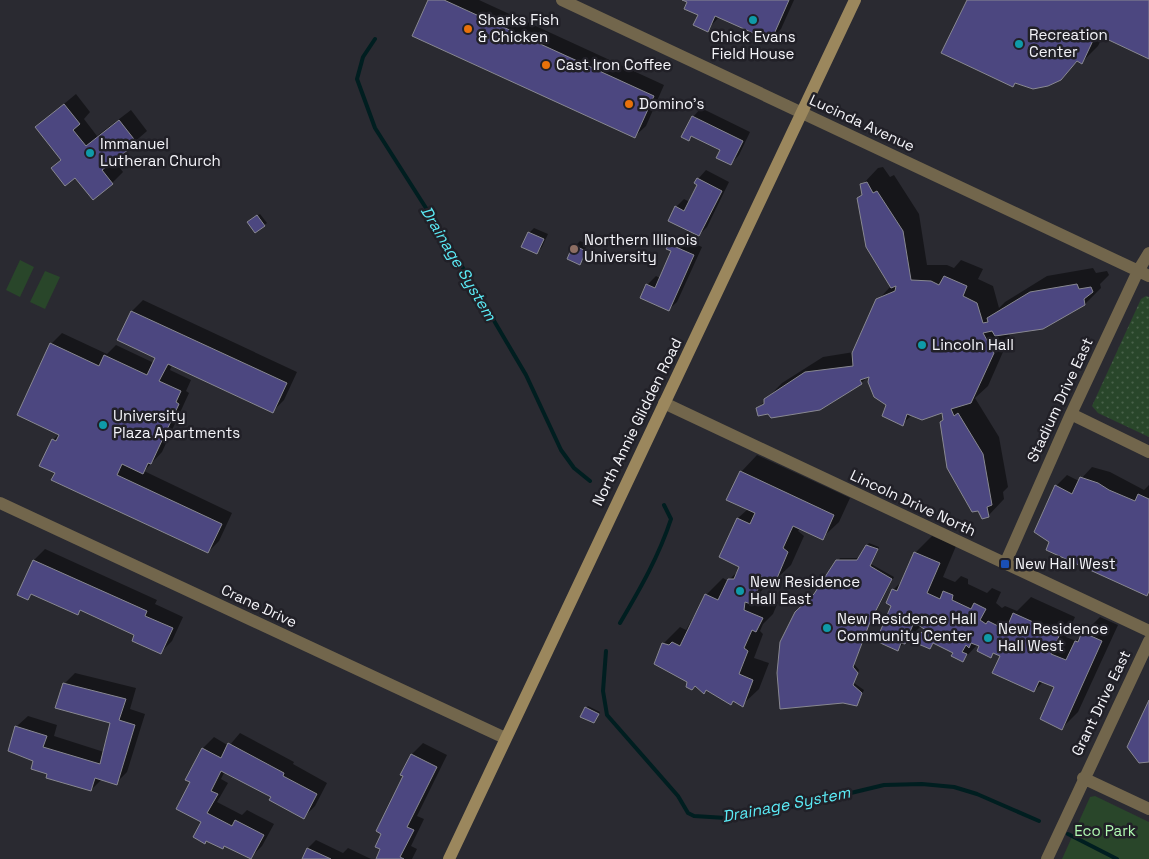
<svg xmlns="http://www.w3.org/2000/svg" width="1149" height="859" viewBox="0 0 1149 859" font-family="'Space Grotesk',sans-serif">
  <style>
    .grass { fill: url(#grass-dots) }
    .green { fill: #29462a }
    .shadow { fill: #0007; fill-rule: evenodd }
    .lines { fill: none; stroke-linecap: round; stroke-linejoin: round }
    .stream { stroke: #001e20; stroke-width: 4 }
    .building { fill: #4c4780; stroke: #888891 }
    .street { stroke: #72664c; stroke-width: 12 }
    .secondary { stroke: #9b875d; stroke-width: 12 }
    .culture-dot { fill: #0f9aa8; stroke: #212027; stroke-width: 2 }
    .food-dot { fill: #e8710a; stroke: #212027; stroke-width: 2 }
    .education-dot { fill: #8d6e63; stroke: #212027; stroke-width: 2 }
    .transit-dot { fill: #1a4fb4; stroke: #212027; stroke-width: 2 }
    .labels { text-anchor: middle; stroke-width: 5; stroke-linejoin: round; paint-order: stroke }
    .poi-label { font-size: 15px; fill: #f4f4f9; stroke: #212027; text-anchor: start }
    .street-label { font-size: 15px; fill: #f4f4f9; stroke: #212027 }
    .park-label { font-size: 15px; fill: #b0fab2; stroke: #212027 }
    .water-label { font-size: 16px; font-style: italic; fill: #5bebf6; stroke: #212027 }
  </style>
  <defs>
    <pattern id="grass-dots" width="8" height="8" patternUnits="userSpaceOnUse" patternTransform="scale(1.25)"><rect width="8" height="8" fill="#29462a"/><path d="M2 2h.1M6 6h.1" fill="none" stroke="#49614a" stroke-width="1.8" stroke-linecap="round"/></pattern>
  </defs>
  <rect width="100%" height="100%" fill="#2a2a31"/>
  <path class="grass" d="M1146 296 1149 297V437L1098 413 1092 406 1141 299Z"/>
  <path class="green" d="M20 260 34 267 20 297 6 290Z
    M45 271 60 277 45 309 30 302Z
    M1095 796 1149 822V859H1062L1090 797Z"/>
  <path class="shadow" d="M430 0H479L664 85 646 126 634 137Z
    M685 0H794L781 29 770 40 720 16 707 30 700 15Z
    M968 0H1149V57L1103 36 1098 46 1082 62 1078 61 1060 79Z
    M76 94 90 112 84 119 97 136 131 110 147 131 114 160 123 172 112 183 75 176 52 168 61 159 36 127Z
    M701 108 750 132 739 155 731 164 721 149 693 135 688 140 693 117Z
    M883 167 890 177 894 175 919 214 927 265H947L954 268 961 260 983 269 978 279 993 286 999 308 1005 302 1047 276 1093 268 1096 273 1107 271 1109 275 1100 284 1101 288 1085 304 1008 333 1010 336 988 386 975 398 999 437 1008 487 1003 492 1004 499 988 516 944 419 943 411 912 415 902 424 888 404 871 374 861 383 768 413 757 409 782 383 823 357 854 352 878 300 891 286 859 198 863 194 862 185 878 168Z
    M706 170 729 182 707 227 699 235 676 207 684 199 690 202 699 185 698 179Z
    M260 214 267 223 255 232 251 220Z
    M534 228 548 234 542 247 537 253 529 233Z
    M678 236 702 247 677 302 668 310 647 285 656 276 660 278 673 251 668 248Z
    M580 241 590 245 585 258 580 263 575 246ZM587 245 590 246 584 259H581Z
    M143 300 297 372 284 400 273 411 172 365 170 370 191 380 186 391 189 393 162 452 144 471 232 513 219 541 208 552 56 472 53 440 59 434 51 344 62 333 107 354 116 345 154 363 156 357 132 311Z
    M757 455 850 498 839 522 822 538 800 528 798 531 804 536 791 565 774 581 770 579 760 593 778 602 773 614 763 624 760 631 763 634 754 658 769 663 759 689 742 705 734 700 731 703 707 689 704 692 689 682 663 644 680 627 686 630 706 595 723 578 728 581 739 570 741 566 720 556 738 518 748 509 741 472Z
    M1092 467 1110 472 1144 490 1149 485V592L1147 594 1051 541 1056 486 1067 475 1079 481Z
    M932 536 956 546 943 577 955 582 961 576 968 579V584L987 593 992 588 1001 592 996 603 1002 608 1005 606 1017 611 1031 597 1075 617 1066 637 1076 641 1100 617 1118 625 1078 712 1062 728 1056 687 1044 681 1034 691 1002 655 995 652 991 656 978 644 963 660 954 652 935 643 929 648 922 633 926 628 921 626 898 649 893 590 904 579 915 553Z
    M869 543 879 547 871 564 894 577 872 619 854 664 859 670 854 683 864 690 857 704 815 594 840 558H859Z
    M45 549 157 600 155 604 183 617 172 641 161 652 136 634 82 609 78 613 33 593 28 599 34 560Z
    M75 673 136 688 130 709 145 714 127 772 116 783 102 779 91 790 49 773 35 760 16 727 28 716 57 725 54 736 104 752 112 722 64 684Z
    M588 706 600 712 594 722 586 708Z
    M240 733 294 762 293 764 327 783 315 806 304 817 272 797 225 771 221 779 228 783 217 802 242 815 247 810 274 824 262 846 251 857 225 845 222 848 203 821 192 782 203 748 214 737 229 746Z
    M423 743 447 755 417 816 424 819 411 846 417 849 412 859H377L412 754Z
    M316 840 343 853 348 848 371 859H303L308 848Z"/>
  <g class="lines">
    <path class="stream" d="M375 39 363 57 357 79 375 128 447 241 526 375 561 450 574 468 590 481
      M620 623C640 589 659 556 671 519L664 505
      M606 651 603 691 607 715 678 796 688 813 694 816 726 818 801 805 884 785 922 784 954 787 977 794 1039 821
      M1068 834 1117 859"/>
  </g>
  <path class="building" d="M428 0H444L654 96 635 138 412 36Z
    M682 0H789L771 41 715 16 708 32 693 25 698 15 684 9 687 2Z
    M967 0H1149V59L1096 34 1082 64 1077 61 1061 80 1048 86 1033 89 1015 83 1013 87 941 53Z
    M64 104 80 124 73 130 86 146 119 120 137 143 102 170 113 184 93 200 75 178 65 186 51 168 61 160 35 127Z
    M692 116 743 141 731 165 716 158 720 150 691 136 689 141 681 137Z
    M697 178 722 191 699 236 668 221 675 206 684 211 697 185 694 183Z
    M867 182 873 193 877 191 903 231 911 280 931 281 939 285 944 276 967 286 963 296 977 303 983 323 988 322 987 318 1030 292 1077 284 1079 289 1091 287 1093 292 1084 299 1085 305 1043 329 995 336 992 331 983 333 994 353 971 403 951 409 954 416 958 413 983 454 992 505 987 507 989 517 982 519 978 511 972 512 947 468 940 422 943 420 942 413 922 420 907 414 903 426 882 416 886 405 874 397 868 382 869 377 860 380 862 384 820 410 771 418 768 414 758 416 756 408 764 404V399L805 372 853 366 852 353 876 299 895 291 896 286 891 288 866 247 857 198 862 195 860 184Z
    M257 215 265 226 255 233 247 222Z
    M528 232 544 239 537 254 521 247Z
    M669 244 694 255 669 311 640 298 646 284 655 288 671 251 666 249Z
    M573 245 586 251 580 265 567 259Z
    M131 311 287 383 273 413 168 364 159 381 181 391 176 402 179 404 151 464 148 463 143 474 122 464 117 475 222 524 208 553 51 480 55 473 39 466 52 439 56 441 59 435 17 415 50 343 99 366 104 355 147 375 155 358 117 340Z
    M740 471 834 515 823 540 793 526 783 548 788 552 775 583 759 576 754 586 758 589 751 604 745 602 744 610 763 618 756 632 752 630 744 648 748 651 739 674 753 680 743 707 733 701 731 705 706 690 704 694 695 686 692 690 686 687 687 682 654 664 662 643 669 645 672 642 680 646 705 594 718 600 728 579H734L739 567 719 557 737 518 750 524 755 513 726 500Z
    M1080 477 1098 483 1109 490 1135 501 1138 494 1149 499V591L1147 596 1046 550 1049 542 1034 532 1055 485 1072 494Z
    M866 545 878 549 870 566 892 579 870 622 853 667 858 673 853 685 862 693 857 706 843 703 780 709 777 673 780 642 795 612 814 594 836 560H857Z
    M914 552 940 563 927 593 940 599 943 591 953 595 952 600 971 609 974 603 986 609 980 620 986 624 988 621 1002 628 1004 634 1013 613 1060 634 1051 654 1066 660 1075 641 1078 642 1082 632 1102 641 1062 730 1040 719 1054 687 1039 681 1034 692 992 673 1000 656 993 653 991 658 977 651 979 646 971 643 969 648 966 645 962 652 967 654 963 662 951 656 953 653 933 643 930 649 916 643 921 632 925 635 927 631 914 622 905 644 901 643 898 651 876 641 891 606 886 603 892 589 897 591Z
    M33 560 147 611 145 616 173 628 161 654 132 641 134 635 80 610 78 615 31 594 28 600 17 595Z
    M63 683 126 699 119 720 135 725 117 785 95 778 91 791 46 778 47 774 31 769 33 761 8 751 15 726 47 736 43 747 100 764 110 723 55 708Z
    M1149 700V762L1139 763 1127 747Z
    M585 707 599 714 594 723 580 717Z
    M228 743 284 773 283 776 317 794 304 819 269 800 271 797 221 771 211 791 218 794 207 813 232 826 235 820 264 835 251 859 224 846 223 849 206 841 205 844 193 837 201 822 176 809 190 782 185 780 202 748 221 758Z
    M411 754 437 767 407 827 414 830 400 857 404 859H376L380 849 375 847 381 834 376 831 403 776 400 775Z
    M307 848 331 859H302Z"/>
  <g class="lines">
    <path class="street" d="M562 0 1149 276
      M664 403 1149 631
      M1071 414 1149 452
      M0 503 505 738
      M1005 564 1071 414 1138 271 1149 253
      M1083 778 1149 809
      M1047 859 1149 641"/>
    <path class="secondary" d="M449 859 855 0"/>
  </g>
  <g class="culture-dot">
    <circle cx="753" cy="20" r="5"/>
    <circle cx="1019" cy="44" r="5"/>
    <circle cx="90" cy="153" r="5"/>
    <circle cx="922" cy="345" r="5"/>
    <circle cx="103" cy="425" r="5"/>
    <circle cx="740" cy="591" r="5"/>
    <circle cx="827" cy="628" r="5"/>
    <circle cx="988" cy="638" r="5"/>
  </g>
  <g class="food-dot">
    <circle cx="468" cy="29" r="5"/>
    <circle cx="546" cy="65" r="5"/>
    <circle cx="629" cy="104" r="5"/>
  </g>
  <circle class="education-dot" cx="574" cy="249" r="5"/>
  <rect class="transit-dot" x="1000" y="559" width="10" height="10" rx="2.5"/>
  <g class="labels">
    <g class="poi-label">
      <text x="478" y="25">Sharks Fish<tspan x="478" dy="17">&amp; Chicken</tspan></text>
      <text x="1029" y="40">Recreation<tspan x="1029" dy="17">Center</tspan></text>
      <text x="753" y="42" text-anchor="middle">Chick Evans<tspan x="753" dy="17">Field House</tspan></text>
      <text x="556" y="70">Cast Iron Coffee</text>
      <text x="639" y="109">Domino's</text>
      <text x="100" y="149">Immanuel<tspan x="100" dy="17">Lutheran Church</tspan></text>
      <text x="584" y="245">Northern Illinois<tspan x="584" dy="17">University</tspan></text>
      <text x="932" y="350">Lincoln Hall</text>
      <text x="113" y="421">University<tspan x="113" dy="17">Plaza Apartments</tspan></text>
      <text x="1015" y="569">New Hall West</text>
      <text x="750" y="587">New Residence<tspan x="750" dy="17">Hall East</tspan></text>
      <text x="837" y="624">New Residence Hall<tspan x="837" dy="17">Community Center</tspan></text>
      <text x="998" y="634">New Residence<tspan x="998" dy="17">Hall West</tspan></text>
    </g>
    <g class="street-label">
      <text transform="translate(862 123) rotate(25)" y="5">Lucinda Avenue</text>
      <text transform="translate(1060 400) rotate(-65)" y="5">Stadium Drive East</text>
      <text transform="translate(637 422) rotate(-64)" y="5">North Annie Glidden Road</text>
      <text transform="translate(913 503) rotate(25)" y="5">Lincoln Drive North</text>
      <text transform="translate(259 606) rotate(25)" y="5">Crane Drive</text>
      <text transform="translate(1101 703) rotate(-64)" y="5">Grant Drive East</text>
    </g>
    <g class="park-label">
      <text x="1105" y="836">Eco Park</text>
    </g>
    <g class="water-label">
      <text transform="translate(459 263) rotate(59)" y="6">Drainage System</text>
      <text transform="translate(786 804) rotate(-11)" y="6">Drainage System</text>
    </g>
  </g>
</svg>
